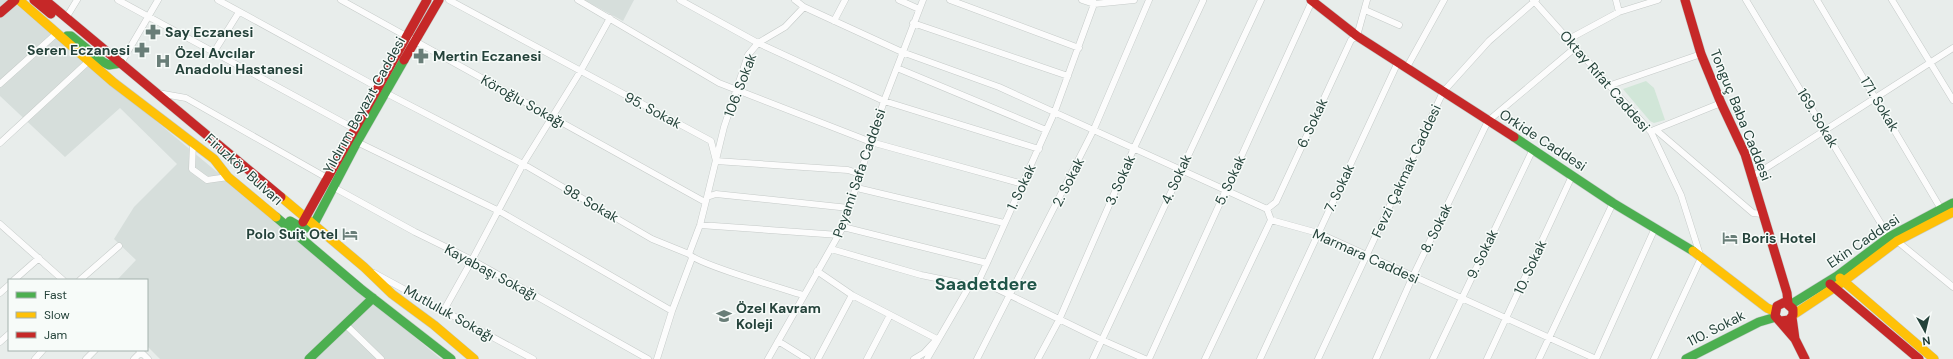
<svg xmlns="http://www.w3.org/2000/svg" width="1953" height="359" viewBox="0 0 1953 359" font-family="'DM Sans',sans-serif">
  <style>
    .built { fill: #d6dedb }
    .green { fill: #d1e6d8 }
    .lines { fill: none; stroke-linecap: round; stroke-linejoin: round }
    .street-casing { stroke: #c5cac8; stroke-width: 7 }
    .fast-casing { stroke: #c3cbc8; stroke-width: 10 }
    .slow-casing { stroke: #c3cbc8; stroke-width: 10 }
    .jam-casing { stroke: #c3cbc8; stroke-width: 10 }
    .street { stroke: #fcfcfc; stroke-width: 6 }
    .fast { stroke: #4caf50; stroke-width: 9 }
    .slow { stroke: #ffc107; stroke-width: 9 }
    .jam { stroke: #c62828; stroke-width: 9 }
    .labels { text-anchor: middle; stroke-width: 3; stroke-linejoin: round; paint-order: stroke }
    .poi-label { font-size: 14px; font-weight: bold; fill: #24423a; stroke: #f7fbf9; text-anchor: start }
    .street-label { font-size: 14px; fill: #24423a; stroke: #f7fbf9 }
    .district-label { font-size: 18px; font-weight: bold; fill: #1f5548; stroke: #f7fbf9 }
  </style>
  <rect width="100%" height="100%" fill="#e8edeb"/>
  <path class="built" d="M0 0H11L441 359H160L147 346V280H117L136 260 114 239 134 207 177 164 120 108 65 157 0 96Z
    M584 0H634L623 21Z"/>
  <path class="green" d="M1646 81 1654 88 1665 120 1654 123 1650 121 1623 89Z"/>
  <g class="lines">
    <g class="street-casing">
      <path id="street" d="M118 0 355 129
        M218 0 377 87
        M341 0 705 202
        M449 0 711 141 716 161 848 170 860 174
        M578 0 719 83 871 142 1023 184
        M680 0 758 43 884 101 1039 149
        M795 0 804 7 902 52 999 87 1267 209 1271 220 1318 233 1596 359
        M899 0 919 9
        M950 0 1079 48
        M1082 0 1094 4 1134 0
        M1533 0 1651 132 1681 195 1701 258 1654 359
        M1616 0 1619 12
        M1746 0 1889 237
        M1817 0 1941 209
        M1892 0 1953 100
        M1365 10 1399 25
        M66 18 77 0
        M834 21 845 0
        M913 23 1068 76
        M1569 39 1619 12 1658 0
        M214 52 239 12
        M121 63 158 0
        M1407 67 1444 0
        M897 68 1046 130
        M0 84 57 33
        M1611 85 1701 54
        M158 93 186 98 327 178
        M386 93 523 164 652 239 689 254C697 264 784 289 803 295
        M1654 130 1721 103
        M1656 130 1753 213 1762 214
        M193 142 192 169 207 180 228 177
        M357 142 499 211 672 311 657 359
        M0 143 90 60
        M1752 177 1953 48
        M333 187 415 232 472 260 648 359
        M857 188 1004 223
        M707 197 724 127 748 55 758 43 785 27 804 7
        M1267 209 1276 202 1351 40 1357 36 1367 0
        M0 224 63 280
        M700 225 839 235
        M843 227 987 263
        M1897 241 1953 287
        M831 249 921 275 970 285
        M689 254 700 225 707 197 716 194 849 208
        M817 271 852 295 937 339 924 353 914 359
        M374 273 533 359
        M14 280 39 258
        M80 280 119 246
        M979 280 1102 340 1145 359
        M0 293 9 285
        M444 310 472 260 523 164 580 72 610 18
        M672 311 692 258
        M346 325 381 359
        M778 341 807 359
        M0 342 9 334
        M139 350 148 359
        M35 359 43 350
        M86 359 95 350
        M134 359 141 352
        M768 359 843 227 884 101 923 0
        M818 359 852 295
        M867 359 890 315
        M927 359 970 285 979 280 987 263 1055 111 1094 4 1093 0
        M977 359 1094 129 1149 0
        M1038 359 1059 320 1134 148 1203 1
        M1093 359 1261 0
        M1149 359 1312 1
        M1205 359 1271 220
        M1260 359 1398 62
        M1318 359 1443 92 1489 41 1536 0
        M1376 359 1413 276 1488 121 1576 47
        M1433 359 1533 149
        M1487 359 1572 176
        M1539 359 1613 203
        M1596 359 1655 228"/>
    </g>
    <g class="fast-casing">
      <path id="fast" d="M67 36H71L103 62 109 65 121 63
        M1514 137 1613 203 1693 251
        M276 217 361 289 451 359
        M290 221 304 229 314 224 357 142 404 60
        M1790 305 1837 276 1889 237 1953 203
        M309 359 373 298
        M1686 359 1759 322 1776 317"/>
    </g>
    <g class="slow-casing">
      <path id="slow" d="M19 0 113 82 214 159 228 177 276 217
        M281 197 364 267 392 294 434 325 474 359
        M1693 251 1767 308 1774 311
        M1840 278 1934 359
        M1793 315 1844 281 1897 241 1953 212"/>
    </g>
    <g class="jam-casing">
      <path id="jam" d="M34 0 51 14
        M45 0 281 197
        M1311 0 1357 36 1514 137
        M1685 0 1701 54 1721 103 1745 154 1787 293 1788 303
        M0 13 15 0
        M404 60 439 0
        M303 222 427 0
        M1830 284 1919 359
        M1792 317 1795 339 1805 359
        M1781 321 1789 320 1793 315V309L1785 302 1777 306 1775 316 1795 339"/>
    </g>
    <use href="#street" class="street"/>
    <use href="#fast" class="fast"/>
    <use href="#slow" class="slow"/>
    <use href="#jam" class="jam"/>
  </g>
  <defs>
    <g id="pharmacy-bare" transform="scale(1.2)"><path d="M-2-6h4v4h4v4h-4v4h-4v-4h-4v-4h4Z" fill="#697e78" stroke="#f7fbf9" stroke-width="2.5" paint-order="stroke"/></g>
    <g id="hospital-bare" transform="scale(1.2)"><path d="M-5-5h3v3.5h4V-5h3V5h-3V1.5h-4V5h-3Z" fill="#697e78" stroke="#f7fbf9" stroke-width="2.5" paint-order="stroke"/></g>
    <g id="hotel-bare" transform="scale(1.2)"><path d="M-6-4.5h1.5V1H6V5H4.5V3h-9V5H-6ZM-4 0a1.8 1.8 0 1 1 3.6 0ZM.5 0V-2.5h3Q6-2.5 6 0Z" fill="#697e78" stroke="#f7fbf9" stroke-width="2.5" paint-order="stroke"/></g>
    <g id="school-bare" transform="scale(1.2)"><path d="M0-5L7-2L0 1L-7-2ZM-4 1L0 2.5L4 1V4Q0 6-4 4Z" fill="#697e78" stroke="#f7fbf9" stroke-width="2.5" paint-order="stroke"/></g>
  </defs>
  <g fill-rule="evenodd">
    <use href="#pharmacy-bare" x="153" y="32"/>
    <use href="#pharmacy-bare" x="142" y="50"/>
    <use href="#pharmacy-bare" x="421" y="56"/>
    <use href="#hospital-bare" x="163" y="61"/>
    <use href="#hotel-bare" x="350" y="234"/>
    <use href="#hotel-bare" x="1730" y="238"/>
    <use href="#school-bare" x="724" y="316"/>
  </g>
  <g class="labels">
    <g class="poi-label">
      <text x="165" y="37">Say Eczanesi</text>
      <text x="130" y="55" text-anchor="end">Seren Eczanesi</text>
      <text x="175" y="58">Özel Avcılar<tspan x="175" dy="16">Anadolu Hastanesi</tspan></text>
      <text x="433" y="61">Mertin Eczanesi</text>
      <text x="338" y="239" text-anchor="end">Polo Suit Otel</text>
      <text x="1742" y="243">Boris Hotel</text>
      <text x="736" y="313">Özel Kavram<tspan x="736" dy="16">Koleji</tspan></text>
    </g>
    <g class="street-label">
      <text transform="translate(1605 81) rotate(49)" y="5">Oktay Rıfat Caddesi</text>
      <text transform="translate(740 85) rotate(-69)" y="5">106. Sokak</text>
      <text transform="translate(523 101) rotate(29)" y="5">Köroğlu Sokağı</text>
      <text transform="translate(1880 104) rotate(59)" y="5">171. Sokak</text>
      <text transform="translate(364 105) rotate(-61)" y="5">Yıldırım Beyazıt Caddesi</text>
      <text transform="translate(653 110) rotate(28)" y="5">95. Sokak</text>
      <text transform="translate(1741 115) rotate(68)" y="5">Tonguç Baba Caddesi</text>
      <text transform="translate(1818 118) rotate(59)" y="5">169. Sokak</text>
      <text transform="translate(1312 123) rotate(-65)" y="5">6. Sokak</text>
      <text transform="translate(1543 140) rotate(33)" y="5">Orkide Caddesi</text>
      <text transform="translate(244 169) rotate(42)" y="5">Firuzköy Bulvarı</text>
      <text transform="translate(1406 171) rotate(-65)" y="5">Fevzi Çakmak Caddesi</text>
      <text transform="translate(859 173) rotate(-71)" y="5">Peyami Safa Caddesi</text>
      <text transform="translate(1176 179) rotate(-65)" y="5">4. Sokak</text>
      <text transform="translate(1120 180) rotate(-66)" y="5">3. Sokak</text>
      <text transform="translate(1230 180) rotate(-65)" y="5">5. Sokak</text>
      <text transform="translate(1068 182) rotate(-63)" y="5">2. Sokak</text>
      <text transform="translate(1021 187) rotate(-65)" y="5">1. Sokak</text>
      <text transform="translate(1339 188) rotate(-65)" y="5">7. Sokak</text>
      <text transform="translate(591 203) rotate(30)" y="5">98. Sokak</text>
      <text transform="translate(1436 228) rotate(-64)" y="5">8. Sokak</text>
      <text transform="translate(1863 241) rotate(-34)" y="5">Ekin Caddesi</text>
      <text transform="translate(1482 254) rotate(-64)" y="5">9. Sokak</text>
      <text transform="translate(1366 256) rotate(24)" y="5">Marmara Caddesi</text>
      <text transform="translate(1530 267) rotate(-65)" y="5">10. Sokak</text>
      <text transform="translate(491 272) rotate(28)" y="5">Kayabaşı Sokağı</text>
      <text transform="translate(449 313) rotate(29)" y="5">Mutluluk Sokağı</text>
      <text transform="translate(1716 328) rotate(-27)" y="5">110. Sokak</text>
    </g>
    <g class="district-label">
      <text x="986" y="290">Saadetdere</text>
    </g>
  </g>
  <rect x="8" y="279" width="140" height="72" fill="#f7fbf9" stroke="#a3b1ad"/>
  <rect x="16" y="292" width="20" height="6" fill="#4caf50" stroke="#a3b1ad"/>
  <text x="44" y="299" font-size="12" fill="#24423a">Fast</text>
  <rect x="16" y="312" width="20" height="6" fill="#ffc107" stroke="#a3b1ad"/>
  <text x="44" y="319" font-size="12" fill="#24423a">Slow</text>
  <rect x="16" y="332" width="20" height="6" fill="#c62828" stroke="#a3b1ad"/>
  <text x="44" y="339" font-size="12" fill="#24423a">Jam</text>
  <g transform="translate(1925 331) rotate(172)" stroke="#f7fbf9" stroke-width="3" paint-order="stroke">
  <path d="M0-3L7 15L0 10L-7 15Z" fill="#24423a"/>
  <text y="-6" font-size="11" font-weight="bold" text-anchor="middle" fill="#24423a">N</text>
  </g>
</svg>
